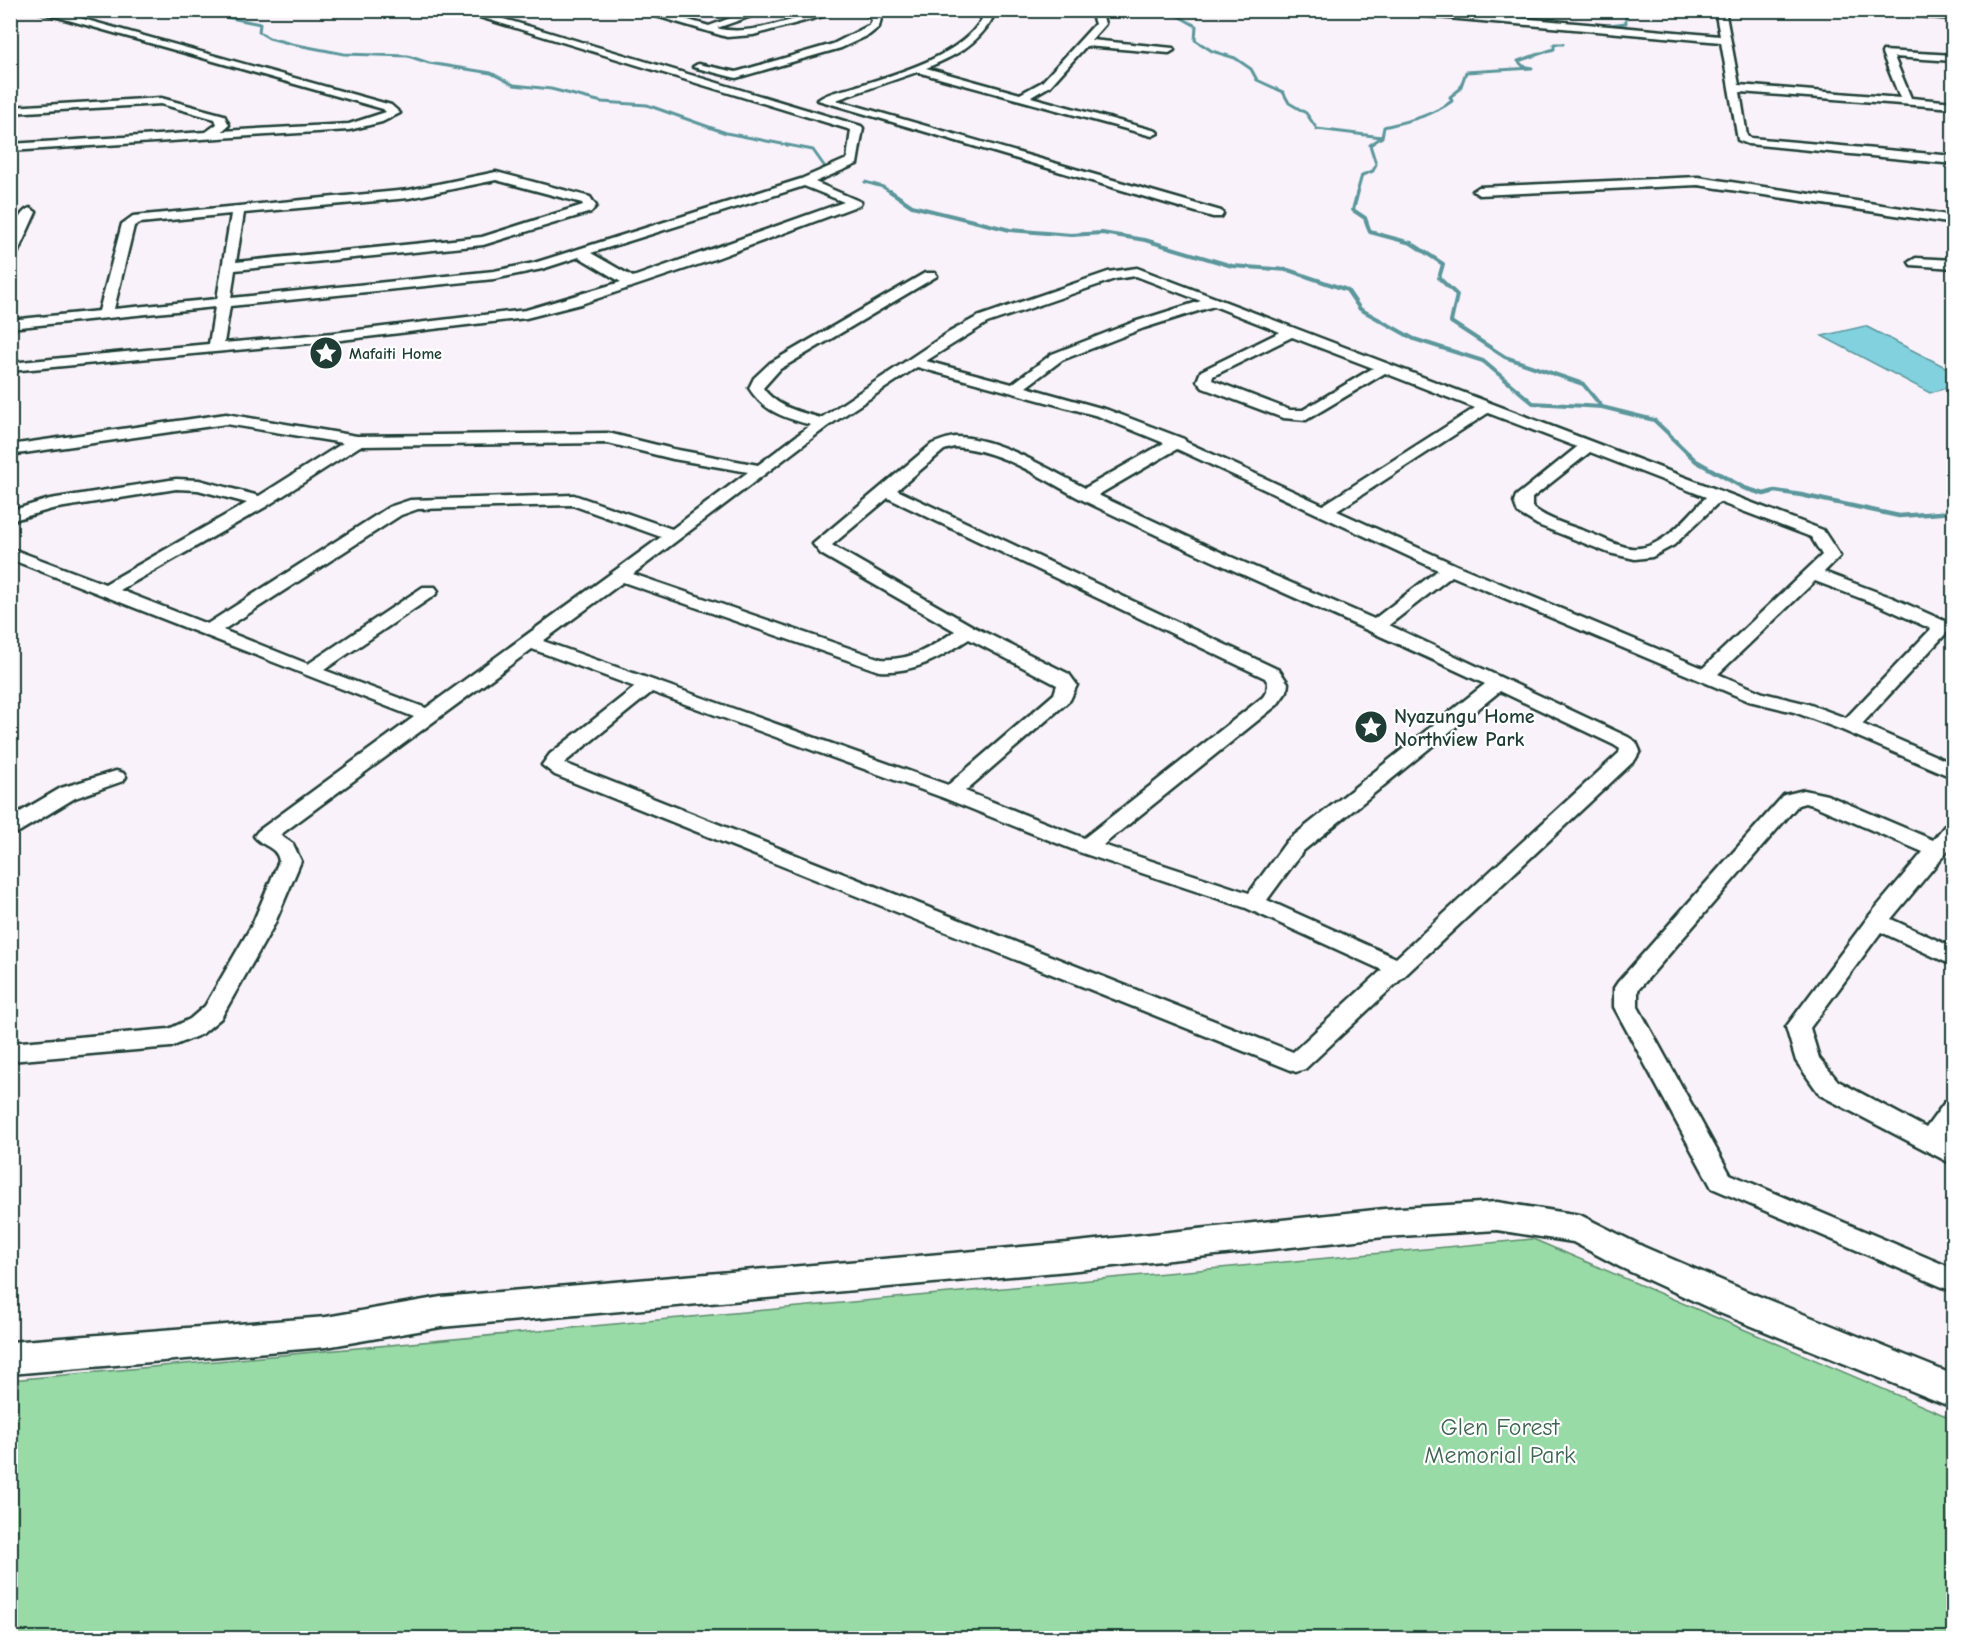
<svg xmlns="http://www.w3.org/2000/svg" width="1964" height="1649" viewBox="0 0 1964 1649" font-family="'Comic Neue',sans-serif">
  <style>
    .green { fill: #98dba6; stroke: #5c8c6d; stroke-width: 1.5 }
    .water { fill: #82d1df; stroke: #5a969b; stroke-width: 1.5 }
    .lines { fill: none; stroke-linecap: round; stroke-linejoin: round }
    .stream-far2 { stroke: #5a969b; stroke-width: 3 }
    .stream-far1 { stroke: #5a969b; stroke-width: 4 }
    .stream { stroke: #5a969b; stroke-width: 4.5 }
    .minor-casing { stroke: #1f3d34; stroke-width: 5 }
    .tertiary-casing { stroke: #1f3d34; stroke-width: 5 }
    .minor { fill: #fff; fill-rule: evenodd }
    .tertiary { fill: #fff; fill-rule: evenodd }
    .labels { text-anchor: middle; stroke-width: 4.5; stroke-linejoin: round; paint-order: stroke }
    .far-poi-label { font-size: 16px; font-weight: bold; fill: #1f3d34; stroke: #fff; text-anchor: start }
    .poi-label { font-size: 20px; font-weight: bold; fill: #1f3d34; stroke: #fff; text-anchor: start }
    .near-park-label { font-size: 24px; fill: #3d6450; stroke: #fff }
  </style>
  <rect width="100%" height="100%" fill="#faf2fa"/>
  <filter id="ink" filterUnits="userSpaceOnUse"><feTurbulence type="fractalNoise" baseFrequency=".0167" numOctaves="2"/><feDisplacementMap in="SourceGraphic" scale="12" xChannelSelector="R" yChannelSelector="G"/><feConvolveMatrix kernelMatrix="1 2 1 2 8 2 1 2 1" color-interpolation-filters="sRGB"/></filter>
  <g filter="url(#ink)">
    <path class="green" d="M1533 1239 1953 1419V1638H11V1380Z"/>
    <path class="water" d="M1865 326 1953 371V386L1930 393 1822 336Z"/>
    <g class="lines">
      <path class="stream-far2" d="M192 10 260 24 259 32 269 38 292 44 344 54 408 56 429 63 491 73 514 85 551 89 602 102 647 105 726 133 813 150 825 167
        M1180 10 1173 13 1196 26 1195 40 1212 51 1235 58 1251 69 1257 80 1283 92 1289 103 1306 113 1317 129 1382 137
        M1601 26 1626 23 1625 10
        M865 182 883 187 892 193
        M1357 193 1362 175 1373 171 1376 164 1370 145 1382 137 1384 127C1408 121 1432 116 1452 101L1450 97 1460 89 1466 72 1532 68 1523 66 1518 61 1554 49V44H1563"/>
      <path class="stream-far1" d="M890 191 912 206 1010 230 1071 235 1102 233 1145 240 1232 266 1288 270 1347 290 1360 309 1414 339 1483 361 1533 403 1602 407
        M1358 191 1353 210 1365 218 1370 232 1411 243 1443 264 1439 278 1457 295 1451 322 1505 357 1583 384 1602 407 1654 420 1672 437"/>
      <path class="stream" d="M1670 436 1696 461 1744 488 1764 494 1775 491 1801 495 1899 516 1954 512"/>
      <g class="minor-casing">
        <path id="minor" d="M33 10H51L391 105 400 113 382 122 349 130 10 151V144L206 132 217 124 215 119 161 104 10 113V107L161 98 224 115 229 125 222 131 349 124 386 112 383 109Z
          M457 10H474L861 126 863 128 857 164 815 182 861 202 859 205 709 261 581 304 526 318 333 341 10 371V363L209 344 215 307 10 328V320L99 311 122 224 133 216 409 190 496 172 590 197 596 206 591 212 483 245 235 270 231 298 494 271 534 263 801 179 847 159 851 130ZM496 180 582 203 583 205 482 237 236 262 244 213 409 198ZM804 186 844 202 633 277 591 253ZM231 214 217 299 114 309 134 226 140 223ZM579 257 621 282 526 310 333 333 224 343 230 306 494 279 542 269Z
          M636 10H654L709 26 752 10H769L717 28C756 39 804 10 845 10L753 35 727 37Z
          M862 10H873L881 18 879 27 869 35 841 48 736 78 693 67 698 64 736 72 833 44 870 25 872 20Z
          M973 10H984L992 19C977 45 953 57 926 68L1020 94 1042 82 1095 24 1093 18 1084 10H1096L1103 17 1105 24 1091 40 1173 48 1174 50 1169 53 1086 46 1050 86 1031 97 1156 131 1158 133 1152 136 1148 135 917 72 836 100 1221 211 1223 214 1221 217H1213L818 100C828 92 846 90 857 86 896 74 961 56 982 19Z
          M1386 10H1431L1720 36 1715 10H1725L1739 85 1900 98 1882 53 1883 51 1954 55V61L1894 57 1911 98 1954 102V108L1740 92 1747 136 1751 138 1954 156V164L1748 144 1738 140 1721 42 1391 13Z
          M1873 10 1954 13V19L1878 13Z
          M1698 177 1954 216V224L1698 185 1479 195 1473 191 1479 187Z
          M30 208 36 212 17 254 10 258C10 244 15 213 30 208Z
          M1916 258 1954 260V268L1911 265 1909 262Z
          M1137 268 1823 530 1840 556 1824 572 1893 598 1949 623 1952 627 1862 724 1954 764V778L1842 730 1794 712 1749 701 1452 576 1389 625 1628 737 1636 742 1640 751 1635 760 1305 1069 1296 1072 555 775 542 765 550 754 635 687 532 649 280 835 293 844 301 861 274 925 221 1018 202 1034 171 1047 10 1061V1043L169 1029 190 1019 205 1006 252 925 279 861C277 846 262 847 254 836L258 831 414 717 10 559V548L105 584 247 503 198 490 176 489 52 509 10 521V511L50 499 176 479 199 480 259 496 343 443 226 424 10 455V445L226 414 357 436 608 433 673 449 758 465 811 425C785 418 764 412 749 388L754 378 770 363 925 273H935L937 276 780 369 763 388C776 407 800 412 821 418L948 333 977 317 1108 272ZM1136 276 1201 301 1134 322 1052 354 1012 384 926 361 987 323 1115 279ZM1214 306 1280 332 1201 371 1197 381 1203 388 1283 418 1306 420 1385 373 1475 408 1323 505 1186 442 1184 439 1108 410 1026 387 1062 360 1144 328ZM1292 337 1373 368 1303 410H1290L1212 380 1213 376ZM917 367 1098 416 1164 443 1085 488C1050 470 995 436 955 437 947 438 940 441 932 444L813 544 821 554 955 631C931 647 911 661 881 659L633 574 828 426ZM1488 413 1577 447 1516 496 1514 502 1518 513 1538 525 1609 553 1635 559 1652 557 1674 545 1719 502 1811 537 1822 555 1703 668 1456 565 1337 511ZM608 443 673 459 748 472 672 529 574 495 410 500 389 507 207 624 120 590 267 506 360 446ZM954 447C998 449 1038 476 1075 496 1094 506 1114 515 1133 524 1249 579 1368 629 1485 684L1287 841 1249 893 1103 845 1277 705 1287 691 1288 683 1279 670 897 490 944 450ZM1177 449 1438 570 1374 619 1229 556 1098 495ZM1590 452 1706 497C1688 516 1660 552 1631 548 1616 546 1601 537 1587 532 1568 525 1548 520 1532 507V498ZM888 498 1265 678 1268 683 1267 691 1263 697 1084 838 965 791 1070 700 1077 685 1069 674 974 627 833 546 832 545ZM572 505 661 537 426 708 324 670 435 595 438 591 435 587H423L308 664 223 630 401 515 418 509ZM1815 581 1881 606 1931 629 1846 718 1808 704 1763 693 1718 674ZM623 582 879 671C915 673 940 658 969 639L1057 685 1054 694 948 785 543 641ZM1500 691 1614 745 1620 749 1619 753 1396 958 1267 900 1303 851ZM652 692 944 798 1079 852 1246 908 1382 970 1293 1052 564 763Z
          M116 771 123 773 126 777 123 781 75 798 17 833 10 835V818L61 788Z
          M1804 790 1827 795 1933 840 1947 823 1954 821V843L1891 919 1954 948V966L1881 932 1810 1028 1819 1058 1838 1081 1926 1128 1945 1102 1954 1100V1129L1946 1139 1954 1143V1165L1820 1095 1796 1061 1786 1027 1869 916 1923 852 1813 805 1805 803 1798 805 1638 990V1007L1730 1174 1954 1269V1292L1712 1188 1614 1007V988L1618 982 1784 795Z"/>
      </g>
      <g class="tertiary-casing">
        <path id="tertiary" d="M1497 1202 1580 1215 1644 1247 1746 1291 1954 1375V1408L1720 1313 1620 1267 1573 1242 1497 1230 1384 1237 1068 1271 441 1327 326 1347 10 1374V1342L326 1317 441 1297 1068 1243 1384 1209Z"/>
      </g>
      <use href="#minor" class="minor"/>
      <use href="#tertiary" class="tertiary"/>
    </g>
  </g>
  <defs>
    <g id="sight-disc" transform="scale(1.725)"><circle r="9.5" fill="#1f3d34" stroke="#fff"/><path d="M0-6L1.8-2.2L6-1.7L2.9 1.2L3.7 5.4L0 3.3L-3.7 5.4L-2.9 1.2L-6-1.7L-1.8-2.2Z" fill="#fff"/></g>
  </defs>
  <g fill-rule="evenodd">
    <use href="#sight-disc" x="326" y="353"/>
    <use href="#sight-disc" x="1371" y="727"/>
  </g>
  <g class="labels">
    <g class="far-poi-label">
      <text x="349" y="359">Mafaiti Home</text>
    </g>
    <g class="poi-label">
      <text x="1394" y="723">Nyazungu Home<tspan x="1394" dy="23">Northview Park</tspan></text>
    </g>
    <g class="near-park-label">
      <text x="1500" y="1435">Glen Forest<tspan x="1500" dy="28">Memorial Park</tspan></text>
    </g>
  </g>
  <rect width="1964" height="1649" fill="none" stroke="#fff" stroke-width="36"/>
  <rect x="18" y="18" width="1928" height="1613" fill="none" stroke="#1f3d34" stroke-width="2" filter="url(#ink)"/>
</svg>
